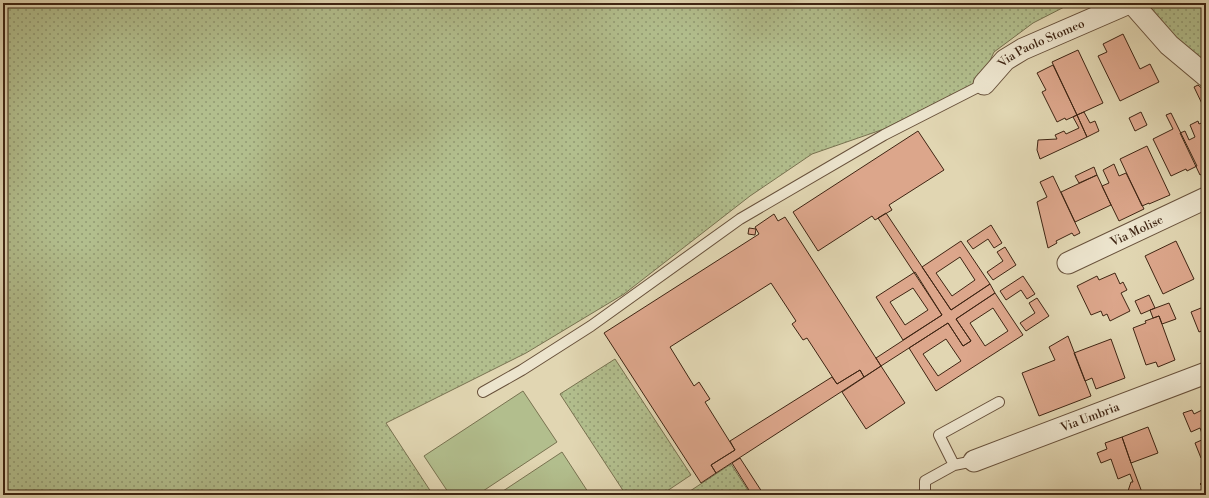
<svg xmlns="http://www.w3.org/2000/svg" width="1209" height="498" viewBox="0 0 1209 498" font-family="'Libre Bodoni',serif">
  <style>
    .grass { fill: url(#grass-dots); stroke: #787250 }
    .garden { fill: #b2be8d; stroke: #787250 }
    .building { fill: #dca68b; stroke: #3f2513; fill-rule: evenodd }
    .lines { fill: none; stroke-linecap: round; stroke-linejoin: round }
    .service-casing { stroke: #68513b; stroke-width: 12 }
    .minor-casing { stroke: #68513b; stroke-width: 23 }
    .service { stroke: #ece4cd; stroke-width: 10 }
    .minor { stroke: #ece4cd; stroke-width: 21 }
    .labels { text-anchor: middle; stroke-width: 4; stroke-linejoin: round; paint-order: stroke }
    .street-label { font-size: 12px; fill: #3f2513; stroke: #ece4cd }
  </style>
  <defs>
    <pattern id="grass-dots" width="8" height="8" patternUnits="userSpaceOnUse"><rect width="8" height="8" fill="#b2be8d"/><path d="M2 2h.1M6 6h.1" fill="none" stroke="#929a72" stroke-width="1.8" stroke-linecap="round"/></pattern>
  </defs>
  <rect width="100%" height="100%" fill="#e1d6b2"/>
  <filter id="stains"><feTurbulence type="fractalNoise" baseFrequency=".005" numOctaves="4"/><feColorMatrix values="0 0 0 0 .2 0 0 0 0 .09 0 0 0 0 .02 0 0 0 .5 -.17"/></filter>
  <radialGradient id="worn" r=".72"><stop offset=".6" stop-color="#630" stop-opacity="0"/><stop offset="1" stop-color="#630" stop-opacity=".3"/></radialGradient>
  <path class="grass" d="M3 3H1072L1033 23 994 52 981 80 884 129 812 154 750 196 624 294 526 353 386 423 433 495H3Z
    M1142 3H1206V68Z
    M615 359 691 475 661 495H626L560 394Z
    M731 464 751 495H684Z"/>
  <path class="garden" d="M523 391 557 442 477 495H450L424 456Z
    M562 452 590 495H497Z"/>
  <path class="building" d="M1123 34 1140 69 1150 64 1159 82 1120 101 1098 56 1107 52 1103 44Z
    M1078 50 1103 103 1077 115 1052 62Z
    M1053 65 1077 115 1066 120 1065 118 1057 122 1042 92 1046 90 1037 73Z
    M1198 85 1206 92 1205 110 1194 87Z
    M1084 112 1090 123 1095 121 1099 131 1087 137 1077 115Z
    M1141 112 1147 125 1135 131 1129 118Z
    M1171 113 1197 166 1187 171 1186 169 1171 176 1153 139 1173 129 1166 115Z
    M1077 115 1087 137 1040 159 1037 150 1038 140 1057 139 1055 135 1064 131 1066 134 1079 128 1073 117Z
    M1198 121 1199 124 1206 121V172L1200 175 1180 133 1185 131 1189 140 1195 137 1190 125Z
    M918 131 944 170 889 205 892 210 875 220 872 216 818 251 793 212Z
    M1147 146 1170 195 1149 204V203L1142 206 1120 159Z
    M1114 164 1119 176 1126 173 1144 209 1119 221 1102 186 1109 183 1103 170Z
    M1094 167 1097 175 1079 183 1075 176Z
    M1097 175 1111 205 1075 222 1061 192Z
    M1053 176 1080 233 1074 236 1072 233 1056 241 1057 243 1048 248 1037 202 1047 197 1040 182Z
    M886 213 951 310 990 284 995 293 956 319 971 341 963 346 948 323 881 366 876 358 942 315 878 218Z
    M774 214 778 221 785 217 881 366 864 377 860 370 837 384 807 338 803 340 792 324 796 321 771 283 670 347 694 386 699 382 710 399 705 402 735 450 711 465 716 473 701 483 604 333 759 234 755 227Z
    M991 225 1002 243 994 248 988 239 973 249 967 241Z
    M749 228 756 229 755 235 748 234Z
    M961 241 990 284 951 310 922 267ZM960 257 975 280 952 296 936 273Z
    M1176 241 1194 279 1163 294 1145 256Z
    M1005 247 1016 265 993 280 987 272 1003 261 997 252Z
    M915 272 942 315 903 340 876 297ZM913 288 928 310 905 325 890 302Z
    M1115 273 1120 284 1123 282 1127 290 1121 293 1130 311 1110 321 1107 314 1103 316 1101 311 1091 315 1077 286 1097 276 1099 280Z
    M1023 276 1035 294 1027 299 1021 290 1006 300 1000 291Z
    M995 293 1023 335 936 391 909 348 948 323 963 346 971 341 956 319ZM993 308 1008 331 985 346 970 323ZM946 339 961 361 938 376 923 354Z
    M1149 295 1155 308 1141 314 1135 301Z
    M1037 298 1049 316 1026 331 1020 323 1035 313 1029 303Z
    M1169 303 1176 319 1162 324 1159 316 1153 318 1150 310Z
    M1206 306V329L1199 332 1191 312Z
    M1159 316 1175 360 1158 367 1156 362 1146 365 1133 328 1146 323 1145 321Z
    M1068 336 1091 396 1039 416 1022 373 1055 360 1049 347Z
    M1111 339 1125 378 1096 389 1092 378 1085 381 1074 353Z
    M881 366 905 403 866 429 842 392Z
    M860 370 864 377 716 473 711 465 735 450 730 441 832 377 837 384Z
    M1206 408V456L1201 458 1195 443 1204 439 1200 428 1191 432 1183 413 1192 410 1194 414Z
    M1148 427 1158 453 1131 463 1122 437Z
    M1122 437 1131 463 1143 495 1128 491 1131 482H1133L1130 474 1118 479 1111 459 1101 463 1097 453 1107 449 1105 443Z
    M740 458 764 495H752L732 463Z
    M1206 478V490L1200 484Z"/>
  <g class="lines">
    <g class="service-casing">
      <path id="service" d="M483 392 522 370 591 326 740 219 884 135 984 84
        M954 465 939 435 999 402
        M925 495V481L954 465 974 461"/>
    </g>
    <g class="minor-casing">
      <g id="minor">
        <path d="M1132 3 1169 45 1206 76"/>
        <path id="s1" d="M984 84 1005 60 1023 49 1129 3"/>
        <path id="s2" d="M1068 263 1206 198"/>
        <path id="s3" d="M974 461 1206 373"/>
      </g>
    </g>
    <use href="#service" class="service"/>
    <use href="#minor" class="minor"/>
  </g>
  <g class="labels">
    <g class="street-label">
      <text dy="4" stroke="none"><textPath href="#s1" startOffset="72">Via Paolo Stomeo</textPath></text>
      <text dy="4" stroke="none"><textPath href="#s2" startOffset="76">Via Molise</textPath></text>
      <text dy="4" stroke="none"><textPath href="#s3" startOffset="124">Via Umbria</textPath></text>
    </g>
  </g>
  <rect width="1209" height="498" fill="none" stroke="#e1d6b2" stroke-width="16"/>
  <rect x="4" y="4" width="1201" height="490" fill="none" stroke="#3f2513" stroke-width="2"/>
  <rect x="8" y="8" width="1193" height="482" fill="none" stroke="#3f2513"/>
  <rect width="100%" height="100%" filter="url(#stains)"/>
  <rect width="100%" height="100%" fill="url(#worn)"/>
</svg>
